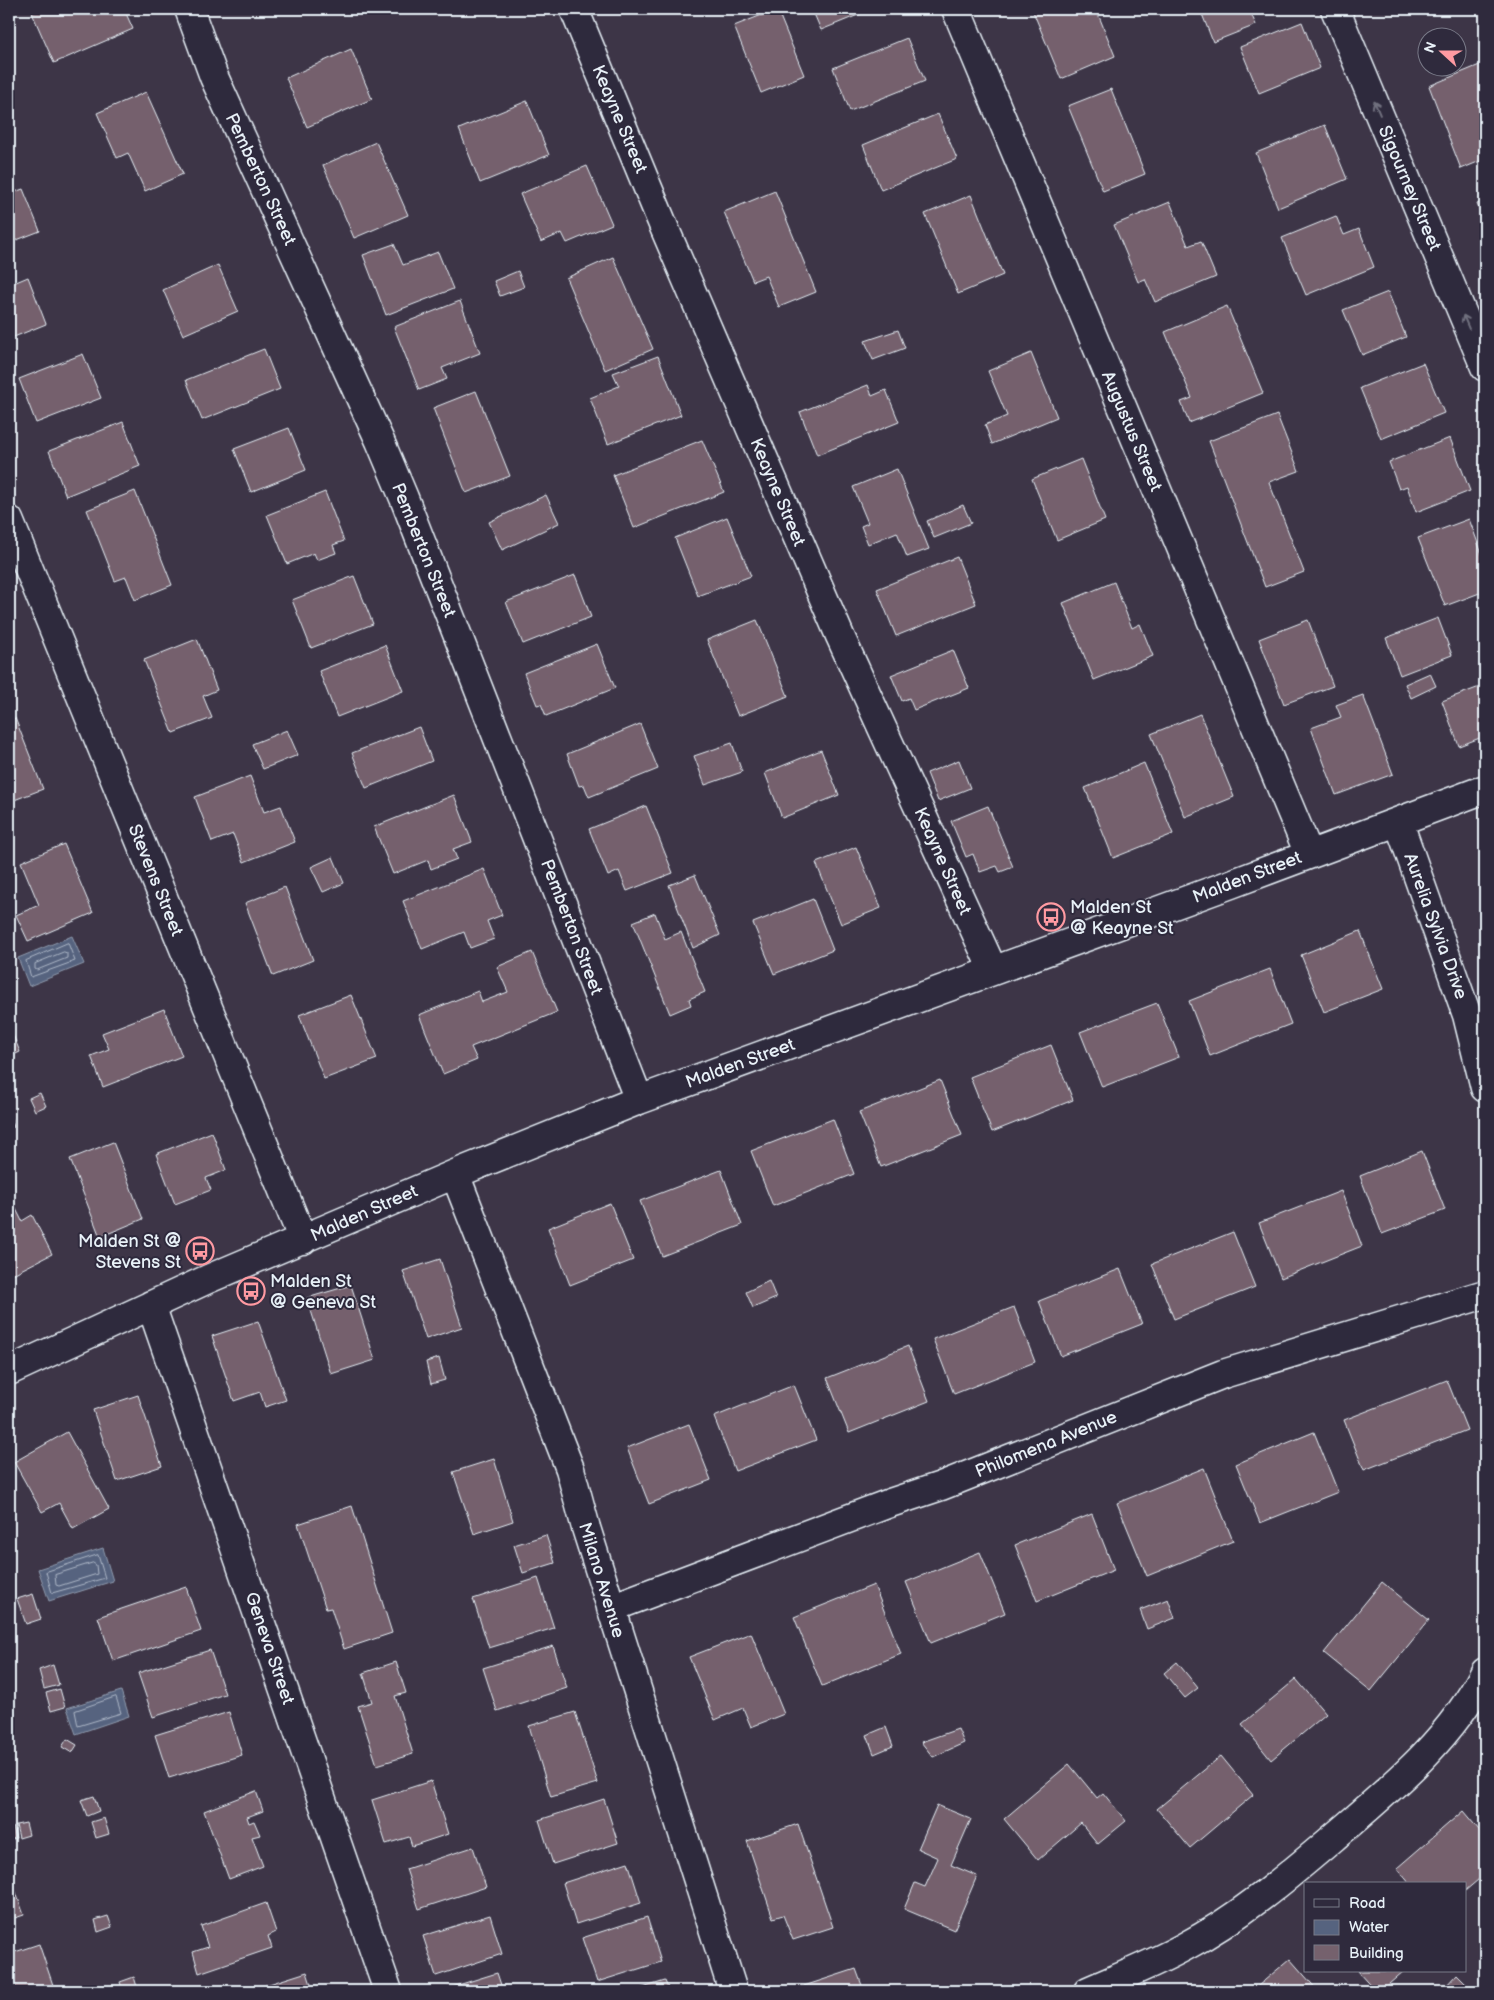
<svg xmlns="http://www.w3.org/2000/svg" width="1494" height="2000" viewBox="0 0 1494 2000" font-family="'Balsamiq Sans',sans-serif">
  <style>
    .water { fill: #56637f; stroke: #909caf }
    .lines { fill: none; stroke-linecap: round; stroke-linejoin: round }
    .shore { stroke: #aeb8c8; stroke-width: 1 }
    .building { fill: #75616d; stroke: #e8f1f8 }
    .minor-casing { stroke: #e8f1f8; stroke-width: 31 }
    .minor { stroke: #2f2a3d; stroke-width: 28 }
    .oneway { stroke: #70707e }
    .labels { text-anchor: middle; stroke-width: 4; stroke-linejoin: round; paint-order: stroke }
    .street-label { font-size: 18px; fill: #e8f1f8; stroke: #2f2a3d }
    .poi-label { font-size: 18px; fill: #e8f1f8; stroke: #2f2a3d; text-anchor: start }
  </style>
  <rect width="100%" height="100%" fill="#3d3547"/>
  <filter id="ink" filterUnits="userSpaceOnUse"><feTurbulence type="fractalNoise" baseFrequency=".02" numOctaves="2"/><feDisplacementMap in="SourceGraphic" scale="10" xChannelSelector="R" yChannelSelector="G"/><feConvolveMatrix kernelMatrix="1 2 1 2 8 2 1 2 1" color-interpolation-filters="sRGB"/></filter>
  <g filter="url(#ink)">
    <path class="water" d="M72 936 84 964 29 986 18 958Z
      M103 1548 113 1581 49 1601 38 1569Z
      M121 1691 129 1716 76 1734 67 1708Z"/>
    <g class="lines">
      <path class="shore" d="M68 943 75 961 31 977 26 961Z
        M64 952 67 953V958L37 970 35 969V964Z
        M98 1555 105 1578 52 1593 46 1572Z
        M93 1563 96 1565 97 1574 59 1586 56 1585 55 1575Z
        M116 1697 121 1713 78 1726 75 1711Z"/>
    </g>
    <path class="building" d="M41 9H124L133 29 54 63 32 13Z
      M777 9 804 75 761 93 734 26Z
      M812 9H873L821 30Z
      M1032 9H1096L1115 56 1061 79Z
      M1200 9H1249L1256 25 1213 42Z
      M1302 22 1320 68 1259 93 1240 47Z
      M907 38 925 81 850 111 833 68Z
      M351 49 372 99 307 127 286 78Z
      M1482 64 1485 72V159L1461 169 1429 86Z
      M1111 89 1145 174 1103 191 1068 106Z
      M146 92 183 174 145 191 128 153 117 158 97 113Z
      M527 101 549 155 480 183 459 129Z
      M938 114 957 159 881 190 863 145Z
      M1325 125 1347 179 1278 208 1256 153Z
      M376 142 408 215 354 238 323 165Z
      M587 166 612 224 567 243 562 233 541 242 520 194Z
      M23 189 40 231 9 243V194Z
      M775 191 816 292 779 307 766 276 753 281 724 212Z
      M971 195 1003 275 958 294 925 214Z
      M1485 201V223L1477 204Z
      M1170 202 1188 246 1201 241 1216 277 1155 302 1145 279 1138 282 1114 225Z
      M1336 216 1344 235 1359 229 1374 267 1306 295 1282 238Z
      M394 244 403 265 438 252 453 289 386 315 363 255Z
      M613 257 653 349 605 370 566 278Z
      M218 265 238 311 183 335 163 290Z
      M518 271 524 287 500 296 494 281Z
      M28 277 46 324 9 339V285Z
      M1388 292 1406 337 1362 355 1343 310Z
      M460 301 480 353 442 368 447 379 419 390 394 327Z
      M1227 306 1263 393 1189 423 1181 402 1192 398 1165 332Z
      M898 330 905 348 873 360 865 341Z
      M264 349 280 389 202 420 186 380Z
      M1031 353 1057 417 992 444 985 425 1007 416 988 371Z
      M83 354 101 398 36 423 19 379Z
      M658 356 681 415 608 444 590 398 619 386 613 373Z
      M1423 363 1444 413 1381 439 1360 388Z
      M868 385 872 396 886 390 899 422 817 455 800 412Z
      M476 391 510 476 466 493 433 408Z
      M1277 415 1299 471 1269 482 1304 572 1265 587 1209 441Z
      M123 422 140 466 66 496 49 451Z
      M289 428 306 470 251 492 234 449Z
      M1450 438 1470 491 1416 512 1407 486 1399 489 1389 462Z
      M702 440 724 492 634 528 613 475Z
      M1081 459 1105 520 1057 540 1032 479Z
      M897 469 929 549 907 557 897 532 868 544 861 526 868 523 853 487Z
      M135 491 172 585 135 600 126 577 115 581 87 510Z
      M325 492 344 541 333 545 336 553 317 560 314 553 287 564 267 515Z
      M546 495 559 523 502 550 489 522Z
      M963 505 971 523 934 538 927 521Z
      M727 517 751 576 698 596 675 538Z
      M1469 519 1485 562V591L1445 606 1418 538Z
      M957 557 976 604 896 636 877 589Z
      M575 575 591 617 523 644 506 602Z
      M354 576 373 624 311 648 292 600Z
      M1114 582 1132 628 1140 624 1153 656 1094 680 1063 603Z
      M1438 618 1452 655 1400 675 1386 638Z
      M757 620 788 696 738 716 707 640Z
      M1308 620 1333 686 1284 704 1259 639Z
      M197 639 217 690 203 696 212 718 173 733 144 660Z
      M597 644 615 688 546 716 541 704 537 705 524 673Z
      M385 645 403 691 337 717 319 671Z
      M953 650 969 688 914 710 909 698 902 701 891 675Z
      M1430 673 1436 686 1411 698 1405 684Z
      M1485 685V736L1459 746 1442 701Z
      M1363 695 1393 774 1336 795 1311 728 1341 717 1336 705Z
      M1200 714 1234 797 1185 817 1151 734Z
      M15 718 43 789 9 802V721Z
      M640 724 658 769 589 797 584 785 579 786 567 754Z
      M419 727 432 761 366 788 352 753Z
      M287 730 298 755 263 769 252 744Z
      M732 743 742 772 705 785 694 756Z
      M821 750 839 795 782 818 765 773Z
      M959 760 970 788 938 801 927 773Z
      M1144 763 1173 834 1113 858 1085 788Z
      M250 776 264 812 281 806 295 842 244 862 233 834 212 842 195 797Z
      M454 795 472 842 453 849 457 859 431 869 428 860 393 874 374 827Z
      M646 806 673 873 627 891 619 871 608 876 589 829Z
      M988 806 1013 867 1000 872 997 866 980 872 973 854 966 857 951 821Z
      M64 844 93 913 28 941 16 915 39 905 21 862Z
      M856 847 881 908 841 924 816 863Z
      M333 857 344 883 323 892 311 867Z
      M484 869 502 915 487 921 494 939 470 948 464 932 422 949 403 901Z
      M695 875 720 935 693 948 669 885Z
      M285 887 313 960 273 976 245 903Z
      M813 899 833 950 774 974 753 923Z
      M655 913 665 939 681 932 705 992 689 999 691 1005 670 1014 633 922Z
      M1360 931 1383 989 1324 1012 1301 955Z
      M532 952 557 1012 471 1047 477 1060 443 1074 419 1015 478 991 482 1002 508 992 497 967Z
      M1270 969 1291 1024 1210 1056 1189 1001Z
      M351 995 377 1059 324 1079 299 1015Z
      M1157 1003 1179 1057 1102 1087 1080 1032Z
      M164 1009 182 1056 103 1087 91 1056 109 1049 102 1033Z
      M11 1030 20 1052 9 1057V1031Z
      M1051 1045 1073 1100 992 1132 970 1077Z
      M940 1080 962 1135 881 1167 859 1112Z
      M40 1093 46 1106 35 1111 29 1098Z
      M9 1113 14 1127 9 1129Z
      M833 1119 854 1174 773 1206 751 1151Z
      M212 1132 226 1170 206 1178 211 1190 175 1204 156 1154Z
      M113 1142 143 1219 100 1237 70 1159Z
      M1422 1151 1445 1210 1382 1234 1360 1176Z
      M721 1170 742 1225 662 1256 640 1201Z
      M1341 1191 1362 1246 1281 1278 1259 1223Z
      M13 1203 22 1221 32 1215 52 1254 9 1276V1205Z
      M610 1203 633 1260 570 1285 548 1228Z
      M1233 1232 1255 1287 1174 1319 1152 1264Z
      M440 1259 462 1327 426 1339 403 1271Z
      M1120 1269 1142 1324 1061 1356 1039 1301Z
      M769 1281 776 1298 753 1308 746 1292Z
      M351 1285 375 1360 331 1374 307 1298Z
      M1014 1307 1035 1362 954 1394 933 1339Z
      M258 1321 286 1400 265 1407 260 1392 234 1401 212 1336Z
      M908 1346 929 1401 849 1433 827 1378Z
      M439 1358 445 1380 431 1384 426 1362Z
      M1447 1380 1467 1430 1364 1470 1344 1420Z
      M794 1385 816 1440 735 1471 714 1417Z
      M138 1395 162 1466 117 1481 93 1410Z
      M689 1424 711 1480 649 1504 627 1448Z
      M67 1432 109 1509 73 1529 59 1503 42 1512 14 1462Z
      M1314 1432 1338 1492 1260 1523 1236 1464Z
      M494 1459 513 1521 474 1534 453 1472Z
      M1204 1468 1233 1541 1147 1576 1117 1503Z
      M352 1506 392 1633 344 1649 331 1608 326 1609 298 1524Z
      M1092 1514 1114 1570 1037 1601 1015 1545Z
      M546 1535 555 1563 523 1573 514 1545Z
      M980 1552 1005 1613 931 1643 906 1582Z
      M538 1578 554 1628 489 1648 473 1599Z
      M1382 1582 1429 1620 1371 1691 1324 1653Z
      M874 1585 901 1654 822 1686 794 1617Z
      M186 1587 201 1631 113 1661 98 1617Z
      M33 1594 41 1619 26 1624 17 1599Z
      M1168 1599 1175 1618 1147 1629 1140 1610Z
      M751 1633 784 1714 751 1727 743 1708 715 1720 689 1657Z
      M553 1646 567 1688 497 1711 483 1668Z
      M210 1650 225 1694 153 1717 138 1673Z
      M396 1662 406 1693 395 1696 413 1754 377 1765 358 1706 372 1702 363 1673Z
      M1177 1662 1198 1688 1185 1698 1164 1673Z
      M53 1665 59 1685 44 1689 39 1670Z
      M1296 1679 1326 1714 1271 1760 1242 1724Z
      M60 1689 65 1707 51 1711 46 1693Z
      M229 1712 242 1755 169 1778 155 1735Z
      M575 1712 598 1783 551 1797 529 1726Z
      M886 1727 893 1746 874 1754 867 1735Z
      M958 1729 964 1743 933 1757 921 1742Z
      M67 1739 77 1745 72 1753 62 1747Z
      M1221 1756 1253 1795 1190 1848 1157 1809Z
      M1069 1764 1097 1798 1103 1793 1126 1821 1098 1844 1081 1823 1038 1860 1004 1819Z
      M431 1781 448 1834 412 1846 409 1837 386 1844 372 1800Z
      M256 1791 263 1811 247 1817 249 1823 254 1821 260 1835 252 1837 263 1866 229 1879 204 1811Z
      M94 1796 99 1811 87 1816 81 1800Z
      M604 1799 618 1843 553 1864 539 1820Z
      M937 1805 971 1819 951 1865 977 1876 954 1930 904 1909 915 1883 925 1887 938 1858 918 1849Z
      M1463 1811 1485 1837V1874L1465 1891V1884H1410L1397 1868Z
      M104 1818 109 1834 96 1838 91 1822Z
      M26 1823 29 1835 19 1838 16 1825Z
      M798 1824 833 1927 793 1940 783 1915 773 1918 747 1841Z
      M13 1827 16 1838 9 1840V1828Z
      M473 1847 486 1887 419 1909 406 1869Z
      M628 1862 641 1903 576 1924 563 1883Z
      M13 1884 24 1915 9 1920V1885Z
      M266 1903 276 1932 268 1936 272 1948 199 1973 193 1952 208 1947 201 1926Z
      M490 1915 502 1954 436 1976 423 1936Z
      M108 1916 112 1927 98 1932 95 1920Z
      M647 1917 661 1962 597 1982 582 1938Z
      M39 1944 55 1991H9V1954Z
      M1290 1959 1318 1991H1252Z
      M856 1969 864 1991H806L804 1986Z
      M1358 1971H1404L1381 1991H1376Z
      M307 1972 313 1991H247Z
      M497 1973 503 1991H439Z
      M1457 1974 1473 1990 1471 1991H1448L1444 1988Z
      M134 1977 138 1990 123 1991 120 1982Z
      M665 1981 669 1991H633Z"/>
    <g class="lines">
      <g class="minor-casing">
        <path id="minor" d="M189 9 214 77 380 441 404 498 639 1100
          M574 9 664 227 840 636 993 970
          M956 9 1309 854
          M1335 9 1485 367
          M9 520 303 1240
          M1399 823 1467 1015 1485 1088
          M455 1174 570 1469 586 1528 733 1991
          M151 1305 388 1991
          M9 1371 208 1279 455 1174 639 1100 1231 884 1485 789
          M611 1608 890 1503 941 1486 1223 1374 1485 1294
          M1088 1991C1120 1977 1153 1964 1184 1947 1239 1918 1286 1878 1333 1838 1390 1789 1451 1740 1485 1672"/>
      </g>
      <use href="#minor" class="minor"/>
    </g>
    <defs><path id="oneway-shaft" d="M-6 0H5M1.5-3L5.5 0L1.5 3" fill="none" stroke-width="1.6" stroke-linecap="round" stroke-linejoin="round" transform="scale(1.25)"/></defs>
    <g class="oneway">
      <use href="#oneway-shaft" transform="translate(1377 108) rotate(-113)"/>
      <use href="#oneway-shaft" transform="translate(1466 322) rotate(-113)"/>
    </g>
  </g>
  <defs>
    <g id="bus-ring" transform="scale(1.4375)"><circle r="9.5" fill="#2f2a3d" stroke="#ff9aa2" stroke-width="1.5"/><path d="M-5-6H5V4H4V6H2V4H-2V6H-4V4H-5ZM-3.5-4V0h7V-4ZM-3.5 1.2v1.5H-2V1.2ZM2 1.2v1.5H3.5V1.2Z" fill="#ff9aa2"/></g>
  </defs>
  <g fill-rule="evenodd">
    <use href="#bus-ring" x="1051" y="917"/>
    <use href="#bus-ring" x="200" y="1251"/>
    <use href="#bus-ring" x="251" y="1291"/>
  </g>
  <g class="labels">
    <g class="street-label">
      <text transform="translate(620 119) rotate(67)" y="6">Keayne Street</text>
      <text transform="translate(261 179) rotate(65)" y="6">Pemberton Street</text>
      <text transform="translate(1410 188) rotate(67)" y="6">Sigourney Street</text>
      <text transform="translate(1132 431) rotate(67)" y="6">Augustus Street</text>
      <text transform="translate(778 492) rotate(67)" y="6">Keayne Street</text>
      <text transform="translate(424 550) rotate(68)" y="6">Pemberton Street</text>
      <text transform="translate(943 861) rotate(66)" y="6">Keayne Street</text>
      <text transform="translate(1247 877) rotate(-21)" y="6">Malden Street</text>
      <text transform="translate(156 880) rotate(68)" y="6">Stevens Street</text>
      <text transform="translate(1436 926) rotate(70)" y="6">Aurelia Sylvia Drive</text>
      <text transform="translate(572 927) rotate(69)" y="6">Pemberton Street</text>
      <text transform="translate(740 1063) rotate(-20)" y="6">Malden Street</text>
      <text transform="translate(364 1213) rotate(-24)" y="6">Malden Street</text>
      <text transform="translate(1046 1444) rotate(-22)" y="6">Philomena Avenue</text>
      <text transform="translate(602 1580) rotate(73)" y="6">Milano Avenue</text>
      <text transform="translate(270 1648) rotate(71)" y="6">Geneva Street</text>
    </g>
    <g class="poi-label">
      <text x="1070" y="913">Malden St<tspan x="1070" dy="21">@ Keayne St</tspan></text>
      <text x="181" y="1247" text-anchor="end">Malden St @<tspan x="181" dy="21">Stevens St</tspan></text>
      <text x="270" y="1287">Malden St<tspan x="270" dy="21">@ Geneva St</tspan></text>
    </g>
  </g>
  <rect width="1494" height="2000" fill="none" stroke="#2f2a3d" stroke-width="30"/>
  <rect x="15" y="15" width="1464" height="1970" fill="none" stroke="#e8f1f8" stroke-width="2" filter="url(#ink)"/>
  <rect x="1304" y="1882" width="162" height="90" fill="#2f2a3d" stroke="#797a88"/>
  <rect x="1314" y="1899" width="25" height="8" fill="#2f2a3d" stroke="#797a88"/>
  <text x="1349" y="1908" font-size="15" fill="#e8f1f8">Road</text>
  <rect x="1314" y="1920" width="25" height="15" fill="#56637f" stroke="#797a88"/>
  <text x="1349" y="1932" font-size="15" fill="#e8f1f8">Water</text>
  <rect x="1314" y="1945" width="25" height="15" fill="#75616d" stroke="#797a88"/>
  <text x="1349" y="1958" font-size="15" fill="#e8f1f8">Building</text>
  <g transform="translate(1442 52) rotate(291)"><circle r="24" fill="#2f2a3d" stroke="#797a88"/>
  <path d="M0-4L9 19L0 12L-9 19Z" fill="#ff9aa2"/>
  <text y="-8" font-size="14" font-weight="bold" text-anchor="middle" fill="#e8f1f8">N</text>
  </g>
</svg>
